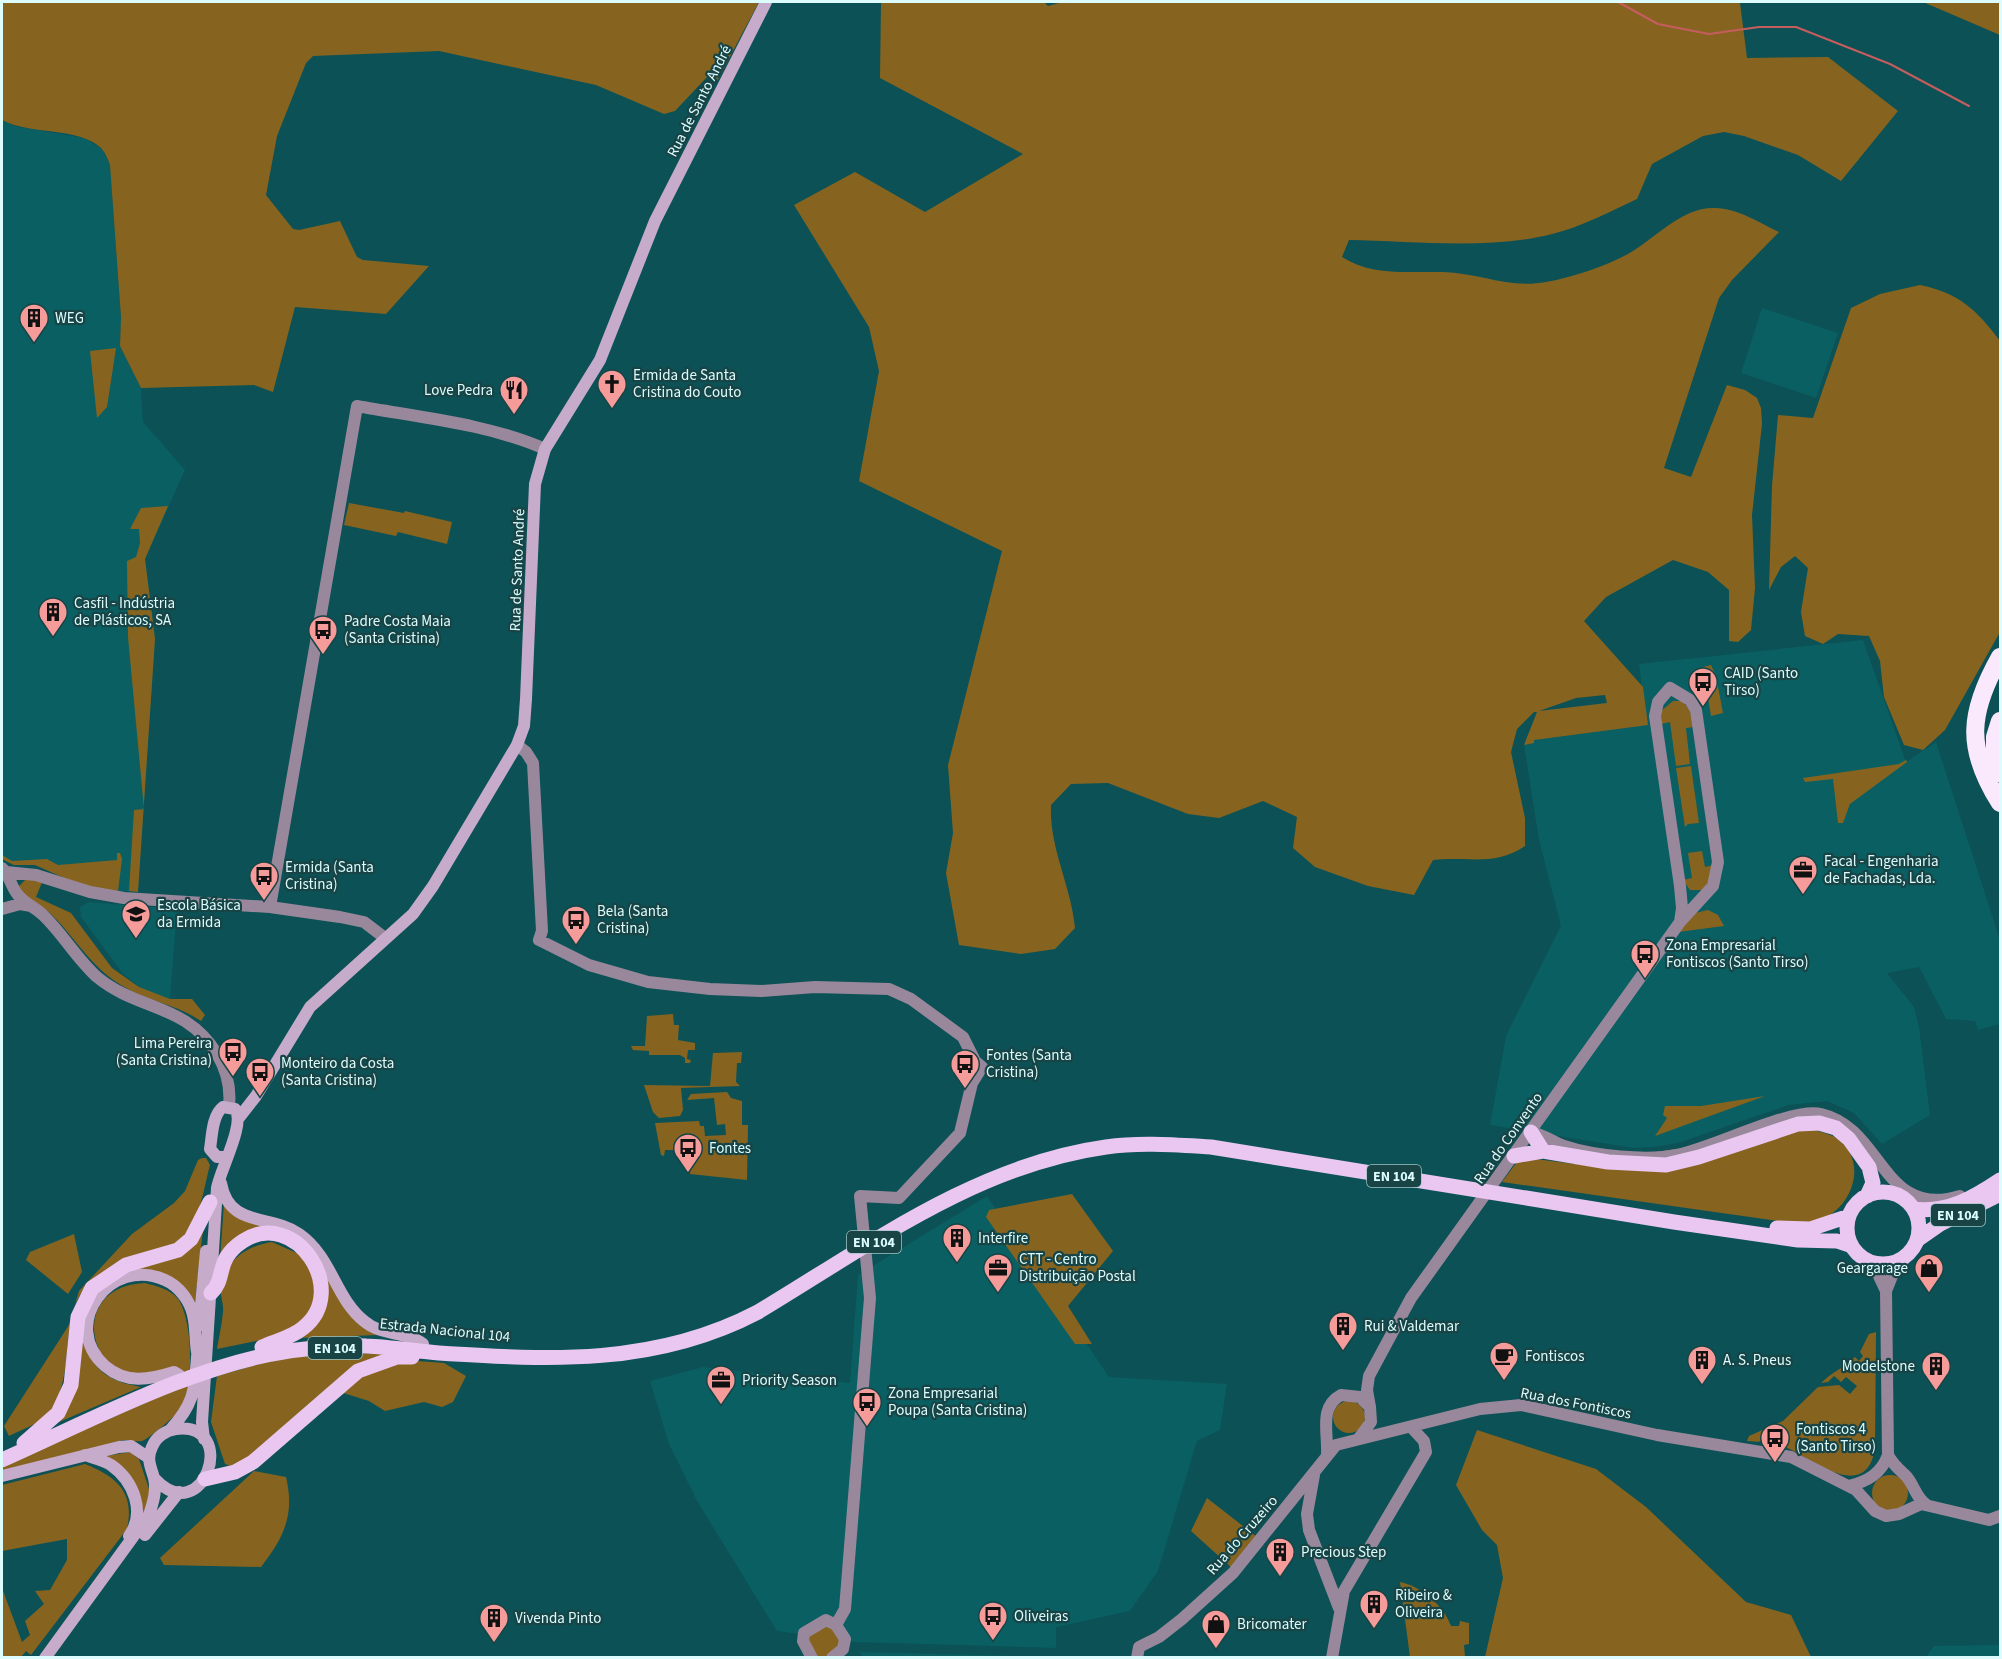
<svg xmlns="http://www.w3.org/2000/svg" width="2002" height="1659" viewBox="0 0 2002 1659" font-family="'Source Sans 3',sans-serif">
  <style>
    .built { fill: #095f62 }
    .green { fill: #866420; fill-rule: evenodd }
    .lines { fill: none; stroke-linecap: round; stroke-linejoin: round }
    .stream { stroke: #c55d5e; stroke-width: 2 }
    .tertiary { stroke: #99889c; stroke-width: 12 }
    .secondary { stroke: #c6abcb; stroke-width: 12 }
    .primary { stroke: #e9c7f0; stroke-width: 15 }
    .motorway { stroke: #fae9fd; stroke-width: 18 }
    .labels { text-anchor: middle; stroke-width: 4.5; stroke-linejoin: round; paint-order: stroke }
    .shield { fill: #184446; stroke: #a2c5c6; stroke-width: 1.5 }
    .shield-label { font-size: 14px; font-weight: bold; fill: #ddfcfd }
    .street-label { font-size: 15px; fill: #ddfcfd; stroke: #184446 }
    .poi-label { font-size: 15px; fill: #ddfcfd; stroke: #184446; text-anchor: start }
  </style>
  <rect width="100%" height="100%" fill="#0c5155"/>
  <path class="built" d="M2 120 14 126 85 138 102 149 110 165 121 317 120 346 141 388 143 422 185 470 145 559 155 639 138 892 89 889 35 865H14L2 859Z
    M1762 308 1838 333 1816 398 1741 373Z
    M1863 640 1906 762 1936 742 2000 940V1024L1978 1030 1975 1021 1946 1019 1919 967 1887 973 1914 1007 1919 1027 1930 1115 1882 1144 1854 1113 1827 1101 1789 1105 1678 1143 1654 1147 1633 1148 1490 1125 1506 1036 1561 926 1539 840 1524 745 1537 712 1643 698 1639 664Z
    M89 902 177 909 170 999 146 992 123 974 81 917 80 907Z
    M987 1196 1109 1377 1227 1384 1220 1430 1197 1441 1158 1571 1130 1611 1056 1627V1648L855 1642 777 1631 697 1501 669 1444 650 1381 703 1367 850 1383 858 1275Z
    M2000 1645V1657L1925 1658 1934 1646Z
    M859 1652 1054 1657 864 1658Z"/>
  <path class="green" d="M2 2H759L717 81 707 77 675 111 664 114 596 85 439 51 313 56 306 63 277 136 266 195 293 229 299 230 340 221 357 257 363 260 429 266 386 314 295 307 273 392 254 385 141 388 120 346 121 317 110 165C108 160 105 152 101 148 80 127 29 135 2 120Z
    M881 2H1044L1048 6 1063 2H1751L1740 3 1747 58 1828 57 1898 111 1841 181 1798 155 1744 136 1724 132 1703 136 1652 164 1637 199C1609 212 1581 227 1552 234 1490 250 1413 241 1349 240L1342 257C1374 277 1407 271 1443 272 1480 273 1509 289 1546 282 1574 277 1603 267 1628 254 1655 239 1681 207 1715 208 1737 208 1760 223 1779 232L1732 280 1719 298 1664 468 1691 477 1727 385 1745 390 1757 398 1761 408 1762 424 1752 515 1755 588 1751 630 1738 642 1729 641V590L1708 572 1673 560 1606 597 1584 621 1643 687 1648 725 1534 740V743L1524 745 1537 712H1534L1517 729 1511 752 1525 818V846C1494 867 1469 856 1433 860L1414 895 1368 886 1315 867 1293 848 1297 817 1263 801 1219 818 1188 814 1108 783 1071 784 1051 805C1049 848 1071 885 1075 928L1055 949 1021 954 959 945 946 873 953 833 948 765 1002 551 859 481 879 371 869 327 794 205 855 172 925 212 1023 154 880 78ZM1605 695 1607 703 1539 711 1576 698Z
    M1923 2H2000V35Z
    M1920 285C1959 293 1977 310 2000 341V632L1945 730 1923 750 1904 745 1884 697 1880 661 1869 636 1838 634 1823 644 1805 636 1801 612 1808 568 1795 556 1781 567 1769 590 1772 486 1778 415 1813 418 1851 308 1880 294Z
    M116 348 107 407 97 418 90 351Z
    M349 503 404 513 405 511 452 522 447 544 398 532 396 536 344 525Z
    M168 506 145 559 155 639 138 892 129 891 134 810 144 809 128 637 127 561 136 557 140 543 139 529H130L141 508Z
    M1711 665 1716 676 1723 713 1711 716 1703 667Z
    M1673 701H1682L1690 710 1694 727 1686 728 1690 764 1676 766 1670 722 1661 724V711Z
    M1906 760 1907 762 1850 804 1843 823H1838L1833 779 1805 782 1803 778 1899 764Z
    M1691 766 1699 823 1688 824 1685 827 1676 768Z
    M1702 851 1705 867 1714 865 1710 883 1702 890H1690L1683 880 1692 878 1688 853Z
    M117 853H120L122 859 118 891 89 889 35 865H14L2 859V855L12 861 47 859 58 865 117 860Z
    M26 879 43 880 36 897 71 913 112 968 139 987 170 999H192L205 1015 201 1021C176 1004 146 1001 121 985 91 967 77 940 53 916 39 902 28 903 19 886Z
    M1708 910 1718 915 1724 926 1678 932 1695 913Z
    M673 1014 674 1025H679L678 1040 695 1043V1050H688L687 1059 691 1060 690 1063H685V1058L680 1055H649V1051L633 1050 631 1046H645L647 1016Z
    M742 1052 741 1063H737L736 1082 740 1086 681 1088 683 1110 680 1116 659 1118 653 1112 644 1085 710 1086 713 1053Z
    M727 1092 731 1098 742 1101V1125H748L747 1180 690 1174 692 1144 680 1145 679 1150H665L664 1156 661 1155 655 1123 699 1121 700 1126H704L705 1136 726 1135 725 1124 717 1125 714 1098 687 1100 691 1094Z
    M1765 1096 1655 1136 1667 1118 1663 1115 1665 1106H1701Z
    M1812 1129C1820 1132 1831 1134 1838 1139 1869 1163 1852 1209 1818 1221 1809 1224 1795 1222 1786 1222L1502 1182 1517 1162 1528 1158 1574 1164Z
    M202 1158H206L210 1165C204 1187 200 1220 184 1237 160 1262 112 1253 84 1289 58 1322 77 1378 48 1414 40 1424 20 1430 9 1436L4 1426 69 1325 79 1291 132 1234 174 1203 185 1191 198 1160Z
    M1072 1194 1113 1251 1068 1306 1092 1344H1075L986 1217 989 1210Z
    M224 1203 277 1230 220 1260Z
    M203 1229 195 1302C177 1278 160 1269 129 1270Z
    M74 1234 82 1272 68 1294 26 1260 30 1252Z
    M272 1242 299 1254 309 1265 317 1295 312 1311 285 1335 217 1349C219 1337 222 1324 223 1312 224 1304 220 1296 221 1289 224 1261 246 1246 272 1242Z
    M325 1275 379 1335 296 1338 310 1329Z
    M145 1283C156 1286 170 1289 178 1299 193 1320 194 1387 181 1408 177 1415 150 1438 142 1441 137 1442 129 1440 123 1440L2 1475V1466L161 1396 151 1374C146 1375 138 1376 132 1375 96 1369 80 1319 109 1295 120 1286 132 1284 145 1283Z
    M84 1316C85 1360 95 1379 141 1387L59 1422Z
    M1876 1332 1875 1449C1865 1505 1810 1457 1783 1446 1768 1439 1760 1443 1747 1441L1749 1436 1783 1421 1818 1387 1839 1385 1850 1394 1857 1386 1846 1377 1841 1382 1834 1376 1828 1382 1821 1383C1832 1372 1844 1368 1855 1357L1859 1361 1863 1356 1860 1352 1869 1334Z
    M335 1353 394 1354 382 1357 253 1459 231 1466 225 1464 211 1422 217 1376 277 1359Z
    M417 1361 444 1363 466 1376 453 1402 442 1407 424 1402 385 1411 369 1401 340 1392C369 1370 380 1366 417 1361Z
    M1333 1417a16 16 0 1 1 32 0a16 16 0 1 1-32 0Z
    M1477 1430 1596 1469 1646 1507 1746 1602 1791 1615 1811 1657H1485L1503 1578 1497 1545 1482 1530 1456 1485Z
    M130 1452 139 1459 150 1492 143 1516C141 1488 129 1471 106 1456Z
    M85 1464C117 1477 135 1492 127 1529L31 1655 26 1651 21 1657H2V1588L22 1642 30 1635 25 1621 44 1604 35 1591 50 1590 67 1560V1539L2 1551V1485Z
    M254 1471 286 1477C295 1515 284 1537 261 1567L164 1565 160 1558Z
    M1872 1493a18 18 0 1 1 36 0a18 18 0 1 1-36 0Z
    M1207 1498 1257 1537 1232 1568 1191 1531Z
    M1400 1582C1421 1586 1444 1606 1451 1626H1459L1460 1621 1469 1623V1644L1464 1645 1465 1657H1410Z
    M830 1625 841 1641C837 1650 829 1658 818 1657L807 1640 808 1635Z"/>
  <g class="lines">
    <path class="stream" d="M1618 2 1658 24 1709 34 1759 27H1796L1890 64 1969 106"/>
    <path class="tertiary" d="M517 745 526 752 533 763 542 931 539 940 589 965 648 982 710 989 761 991 815 987 889 989 911 999 963 1037 975 1061 982 1067 972 1083 960 1133 899 1198 860 1196 870 1298 845 1609 836 1625
      M2 868C10 876 11 887 18 895 25 904 35 907 43 915 63 934 76 958 97 977 138 1011 186 1003 217 1054 227 1071 231 1087 229 1106
      M6 872 36 875 90 892 124 898 270 907 340 917 364 922 385 938
      M270 907 357 406C417 417 489 424 545 449
      M2 909 20 904 31 906
      M1531 1132C1544 1135 1552 1141 1564 1146 1594 1156 1647 1161 1677 1155 1713 1148 1792 1107 1821 1114 1883 1128 1882 1220 1960 1196
      M1886 1291 1892 1276 1905 1257
      M1370 1407 1367 1390 1369 1376 1411 1298 1680 922 1713 886 1718 862 1696 710 1690 700 1670 688 1658 702 1655 716 1680 886 1682 908 1680 922
      M1327 1453C1328 1431 1319 1407 1341 1395L1360 1397 1370 1407 1371 1422 1359 1438
      M1888 1455C1893 1465 1900 1470 1907 1477 1915 1487 1916 1498 1927 1505
      M1314 1475 1307 1514 1309 1530 1339 1608
      M1849 1486C1868 1481 1881 1474 1888 1455L1886 1291 1877 1272 1866 1260
      M812 1658 803 1641 804 1633 826 1620 836 1625 845 1639 843 1649 832 1658
      M1137 1658 1139 1647 1159 1637 1182 1619 1233 1573 1336 1445 1480 1409 1521 1405 1657 1435 1791 1457 1856 1490 1875 1511 1886 1516 1899 1514 1921 1504 1989 1520 2000 1516
      M1332 1658 1344 1591 1426 1452 1424 1441 1411 1427"/>
    <path class="secondary" d="M238 1119 256 1096 310 1007 413 914 433 886 517 745 524 726 526 699 535 484 545 449 600 360 655 221 766 2
      M225 1157H217L210 1149C212 1137 212 1115 223 1107L235 1109
      M221 1183C229 1228 270 1214 299 1234 332 1257 335 1298 364 1321 381 1336 407 1331 423 1344
      M199 1326 206 1251
      M179 1375 174 1372C149 1380 126 1384 105 1366 59 1325 110 1255 165 1280 179 1286 190 1301 193 1315 196 1327 195 1340 197 1352
      M170 1430C198 1400 194 1385 198 1346
      M204 1439 202 1422 217 1188C220 1170 246 1123 235 1109
      M85 1455C93 1458 104 1460 111 1465 134 1481 146 1513 129 1536
      M2 1476 119 1447 131 1446 149 1458
      M145 1535 179 1492
      M45 1658 149 1515C153 1503 157 1490 154 1478 151 1467 146 1459 152 1447 156 1437 166 1430 176 1429 240 1421 204 1532 154 1478"/>
    <path class="primary" d="M1531 1132 1543 1151
      M1514 1156 1543 1151 1608 1162 1666 1165 1699 1157 1798 1124 1819 1123 1836 1128 1849 1139 1869 1167 1873 1183 1867 1196
      M1847 1228a36 36 0 1 1 72 0a36 36 0 1 1-72 0Z
      M1914 1209C1948 1213 1973 1198 2000 1180
      M1777 1228 1810 1229 1849 1216
      M1917 1240 1940 1224 2000 1194
      M211 1293C227 1278 214 1260 243 1241 295 1207 351 1291 303 1328 291 1338 275 1341 262 1347
      M24 1443 58 1413 71 1385 78 1317 92 1288 126 1265 178 1250 191 1239 210 1202
      M2 1460C90 1421 194 1365 289 1351 314 1348 342 1344 366 1346 391 1347 415 1351 439 1353 551 1360 655 1366 758 1312 868 1246 976 1165 1106 1147 1140 1142 1176 1145 1211 1147L1674 1222 1798 1240 1837 1241 1852 1246
      M205 1479 235 1472 253 1462 358 1371 397 1357H412"/>
    <path class="motorway" d="M2000 657C1969 712 1965 748 2000 803
      M1995 774V737L2000 721"/>
  </g>
  <defs>
    <g id="building-pin" transform="scale(1.5)"><path d="M0 17L-7.5 6A9.5 9.5 0 1 1 7.5 6Z" fill="#f59b9a" stroke="#184446"/><path d="M-4-6H4V6H1V3H-1V6H-4ZM-2.5-4.3h1.7v1.8h-1.7ZM.8-4.3h1.7v1.8H.8ZM-2.5-1h1.7V.8h-1.7ZM.8-1h1.7V.8H.8Z" fill="#111"/></g>
    <g id="church-pin" transform="scale(1.5)"><path d="M0 17L-7.5 6A9.5 9.5 0 1 1 7.5 6Z" fill="#f59b9a" stroke="#184446"/><path d="M-1.2-6h2.4v3.5h3.3v2.4h-3.3V6h-2.4V-.1h-3.3v-2.4h3.3Z" fill="#111"/></g>
    <g id="restaurant-pin" transform="scale(1.5)"><path d="M0 17L-7.5 6A9.5 9.5 0 1 1 7.5 6Z" fill="#f59b9a" stroke="#184446"/><path d="M-5-6h1v4h1v-4h1v4h1v-4h1v5L-1.5 .5V6h-2V.5L-5-1ZM5-6V6H3V1.5H1.5Q1.5-4 5-6Z" fill="#111"/></g>
    <g id="bus-pin" transform="scale(1.5)"><path d="M0 17L-7.5 6A9.5 9.5 0 1 1 7.5 6Z" fill="#f59b9a" stroke="#184446"/><path d="M-5-6H5V4H4V6H2V4H-2V6H-4V4H-5ZM-3.5-4V0h7V-4ZM-3.5 1.2v1.5H-2V1.2ZM2 1.2v1.5H3.5V1.2Z" fill="#111"/></g>
    <g id="office-pin" transform="scale(1.5)"><path d="M0 17L-7.5 6A9.5 9.5 0 1 1 7.5 6Z" fill="#f59b9a" stroke="#184446"/><path d="M-6-3h4V-5.5h4V-3h4V5H-6ZM-1-4.5V-3h2v-1.5ZM-6 0V1H6V0Z" fill="#111"/></g>
    <g id="school-pin" transform="scale(1.5)"><path d="M0 17L-7.5 6A9.5 9.5 0 1 1 7.5 6Z" fill="#f59b9a" stroke="#184446"/><path d="M0-5L7-2L0 1L-7-2ZM-4 1L0 2.5L4 1V4Q0 6-4 4Z" fill="#111"/></g>
    <g id="shop-pin" transform="scale(1.5)"><path d="M0 17L-7.5 6A9.5 9.5 0 1 1 7.5 6Z" fill="#f59b9a" stroke="#184446"/><path d="M-5-2.5h2.3a2.7 3.5 0 0 1 5.4 0H5L5.5 6h-11ZM-1.5-2.5h3a1.5 2.3 0 0 0-3 0Z" fill="#111"/></g>
    <g id="cafe-pin" transform="scale(1.5)"><path d="M0 17L-7.5 6A9.5 9.5 0 1 1 7.5 6Z" fill="#f59b9a" stroke="#184446"/><path d="M-5.5-4.5H6V0H3Q3 3.5 0 3.5H-2.5Q-5.5 3.5-5.5 0ZM3-3.2v2h1.7v-2ZM-6 4.5H4V6H-6Z" fill="#111"/></g>
  </defs>
  <g fill-rule="evenodd">
    <use href="#building-pin" x="34" y="318"/>
    <use href="#church-pin" x="612" y="384"/>
    <use href="#restaurant-pin" x="514" y="390"/>
    <use href="#building-pin" x="53" y="612"/>
    <use href="#bus-pin" x="323" y="630"/>
    <use href="#bus-pin" x="1703" y="682"/>
    <use href="#office-pin" x="1803" y="870"/>
    <use href="#bus-pin" x="264" y="876"/>
    <use href="#school-pin" x="136" y="914"/>
    <use href="#bus-pin" x="576" y="920"/>
    <use href="#bus-pin" x="1645" y="954"/>
    <use href="#bus-pin" x="233" y="1052"/>
    <use href="#bus-pin" x="965" y="1064"/>
    <use href="#bus-pin" x="260" y="1072"/>
    <use href="#bus-pin" x="688" y="1148"/>
    <use href="#building-pin" x="957" y="1238"/>
    <use href="#office-pin" x="998" y="1268"/>
    <use href="#shop-pin" x="1929" y="1268"/>
    <use href="#building-pin" x="1343" y="1326"/>
    <use href="#cafe-pin" x="1504" y="1356"/>
    <use href="#building-pin" x="1702" y="1360"/>
    <use href="#building-pin" x="1936" y="1366"/>
    <use href="#office-pin" x="721" y="1380"/>
    <use href="#bus-pin" x="867" y="1402"/>
    <use href="#bus-pin" x="1775" y="1438"/>
    <use href="#building-pin" x="1280" y="1552"/>
    <use href="#building-pin" x="1374" y="1604"/>
    <use href="#bus-pin" x="993" y="1616"/>
    <use href="#building-pin" x="494" y="1618"/>
    <use href="#shop-pin" x="1216" y="1624"/>
  </g>
  <g class="labels">
    <g class="shield">
      <rect x="1367" y="1165" width="54" height="22" rx="4.5"/>
      <rect x="1931" y="1204" width="54" height="22" rx="4.5"/>
      <rect x="847" y="1231" width="54" height="22" rx="4.5"/>
      <rect x="308" y="1337" width="54" height="22" rx="4.5"/>
    </g>
    <g class="shield-label">
      <text x="1394" y="1181">EN 104</text>
      <text x="1958" y="1220">EN 104</text>
      <text x="874" y="1247">EN 104</text>
      <text x="335" y="1353">EN 104</text>
    </g>
    <g class="street-label">
      <text transform="translate(699 101) rotate(-63)" y="5">Rua de Santo André</text>
      <text transform="translate(517 570) rotate(-88)" y="5">Rua de Santo André</text>
      <text transform="translate(1508 1138) rotate(-55)" y="5">Rua do Convento</text>
      <text transform="translate(445 1330) rotate(6)" y="5">Estrada Nacional 104</text>
      <text transform="translate(1576 1403) rotate(11)" y="5">Rua dos Fontiscos</text>
      <text transform="translate(1242 1535) rotate(-49)" y="5">Rua do Cruzeiro</text>
    </g>
    <g class="poi-label">
      <text x="55" y="323">WEG</text>
      <text x="633" y="380">Ermida de Santa<tspan x="633" dy="17">Cristina do Couto</tspan></text>
      <text x="493" y="395" text-anchor="end">Love Pedra</text>
      <text x="74" y="608">Casfil - Indústria<tspan x="74" dy="17">de Plásticos, SA</tspan></text>
      <text x="344" y="626">Padre Costa Maia<tspan x="344" dy="17">(Santa Cristina)</tspan></text>
      <text x="1724" y="678">CAID (Santo<tspan x="1724" dy="17">Tirso)</tspan></text>
      <text x="1824" y="866">Facal - Engenharia<tspan x="1824" dy="17">de Fachadas, Lda.</tspan></text>
      <text x="285" y="872">Ermida (Santa<tspan x="285" dy="17">Cristina)</tspan></text>
      <text x="157" y="910">Escola Básica<tspan x="157" dy="17">da Ermida</tspan></text>
      <text x="597" y="916">Bela (Santa<tspan x="597" dy="17">Cristina)</tspan></text>
      <text x="1666" y="950">Zona Empresarial<tspan x="1666" dy="17">Fontiscos (Santo Tirso)</tspan></text>
      <text x="212" y="1048" text-anchor="end">Lima Pereira<tspan x="212" dy="17">(Santa Cristina)</tspan></text>
      <text x="986" y="1060">Fontes (Santa<tspan x="986" dy="17">Cristina)</tspan></text>
      <text x="281" y="1068">Monteiro da Costa<tspan x="281" dy="17">(Santa Cristina)</tspan></text>
      <text x="709" y="1153">Fontes</text>
      <text x="978" y="1243">Interfire</text>
      <text x="1019" y="1264">CTT - Centro<tspan x="1019" dy="17">Distribuição Postal</tspan></text>
      <text x="1908" y="1273" text-anchor="end">Geargarage</text>
      <text x="1364" y="1331">Rui &amp; Valdemar</text>
      <text x="1525" y="1361">Fontiscos</text>
      <text x="1723" y="1365">A. S. Pneus</text>
      <text x="1915" y="1371" text-anchor="end">Modelstone</text>
      <text x="742" y="1385">Priority Season</text>
      <text x="888" y="1398">Zona Empresarial<tspan x="888" dy="17">Poupa (Santa Cristina)</tspan></text>
      <text x="1796" y="1434">Fontiscos 4<tspan x="1796" dy="17">(Santo Tirso)</tspan></text>
      <text x="1301" y="1557">Precious Step</text>
      <text x="1395" y="1600">Ribeiro &amp;<tspan x="1395" dy="17">Oliveira</tspan></text>
      <text x="1014" y="1621">Oliveiras</text>
      <text x="515" y="1623">Vivenda Pinto</text>
      <text x="1237" y="1629">Bricomater</text>
    </g>
  </g>
  <rect width="2002" height="1659" fill="none" stroke="#ddfcfd" stroke-width="6"/>
</svg>
